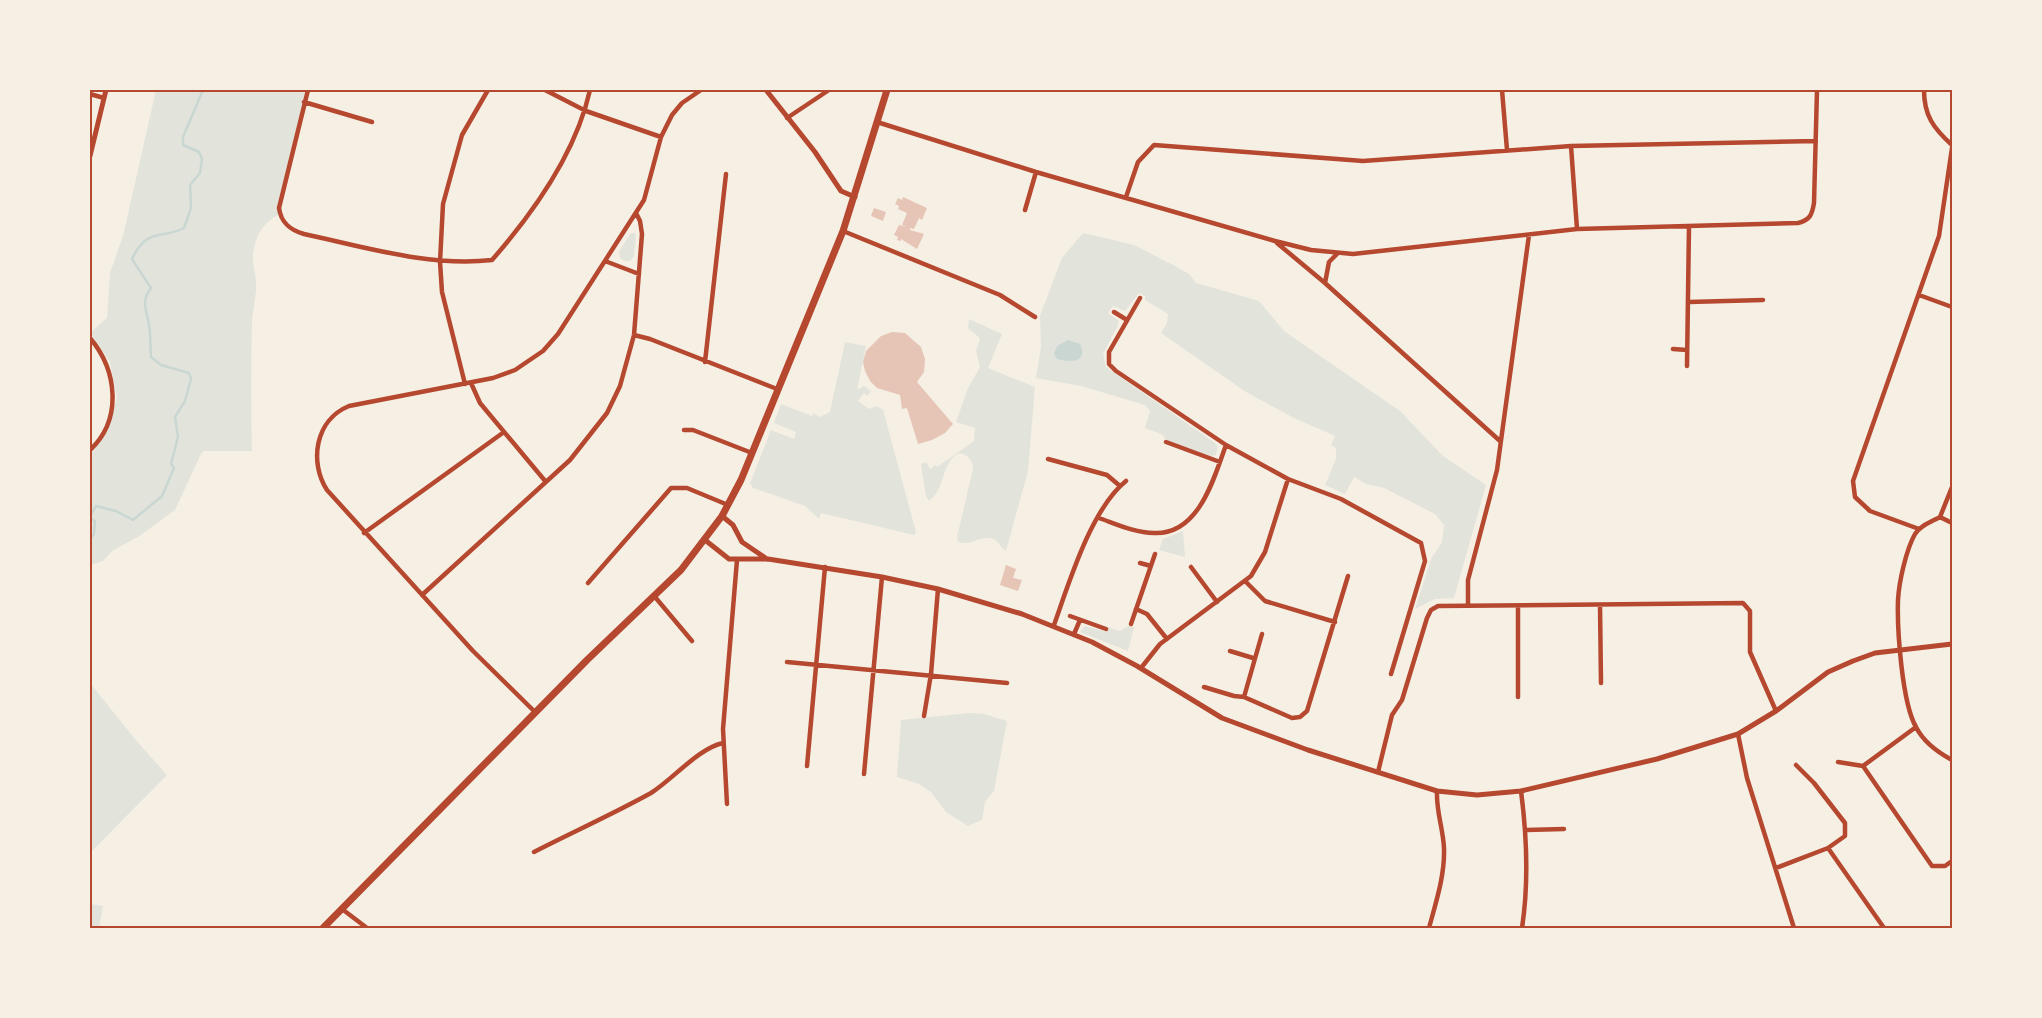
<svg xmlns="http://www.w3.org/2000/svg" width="2042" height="1018" viewBox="0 0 2042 1018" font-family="'Golos Text',sans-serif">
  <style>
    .green { fill: #e2e4dc }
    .water { fill: #c9d6d2 }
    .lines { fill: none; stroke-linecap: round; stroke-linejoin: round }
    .stream { stroke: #c9d6d2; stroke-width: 2.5 }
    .building { fill: #e6c5b7 }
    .minor { stroke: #b5482f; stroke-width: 4.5 }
    .tertiary { stroke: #b5482f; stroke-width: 5 }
    .trunk { stroke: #b5482f; stroke-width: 7 }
    .neatline { fill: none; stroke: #b5482f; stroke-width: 2 }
  </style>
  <rect width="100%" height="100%" fill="#f6efe4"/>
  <path class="green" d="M156 90H306L278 215C265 222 257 233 254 248 251 260 255 269 256 282 257 296 252 310 252 324 251 367 251 409 252 451H204L201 454 175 510 138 537 112 551 103 561 90 565V456L108 430 117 397 110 362 90 333 107 318 110 273 123 236Z
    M631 233H636L634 256 630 261H625L620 258 619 251Z
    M1083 233 1134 245 1175 266 1189 274 1196 283 1259 301 1284 331 1400 411 1443 456 1486 485 1454 598 1435 599 1415 609 1431 559 1442 542 1444 525 1435 514 1384 488 1366 484 1354 477 1345 494 1325 485 1336 459V448L1331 445 1335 436 1294 418 1246 392 1161 333 1167 323 1168 314 1145 300V296L1139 293 1125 311 1113 306 1108 313 1118 320V325L1103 354 1106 367 1215 443 1218 447 1216 455 1211 456 1168 441 1161 434 1145 428 1150 411 1145 405 1081 386 1036 378 1041 347 1040 316 1062 258Z
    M969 319 1002 334 988 368 1035 387 1028 471 1006 551C1001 548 999 542 995 540 983 533 971 547 958 542L957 537 973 469C973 464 972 462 969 458 951 440 943 480 939 488 937 493 933 497 929 501L926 496 921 464 926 462 930 469 936 465 937 467 974 441 975 428 956 422 968 388 980 367 976 351 980 338 968 328Z
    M845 342 866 346 857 390 864 386 871 391 867 396 864 393 858 401 869 409 877 406 883 410 916 532 914 535 821 513 819 519 805 506 753 488 750 483 771 430 794 439 796 432 774 423 781 404 812 416 813 413 820 417 830 412Z
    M1183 531 1185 557 1159 550 1163 539Z
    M1085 626 1106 632 1108 627 1120 631 1128 626 1134 627 1128 651 1080 632Z
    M90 683 135 739 167 775 90 853Z
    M969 713 984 714 1007 721 994 791 985 802 982 820 968 826 946 812 931 792 919 784 897 777 901 720Z
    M90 904 103 906 99 928H90Z"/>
  <path class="water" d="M1068 340 1080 344C1088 362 1072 363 1057 359L1054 354 1057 346Z"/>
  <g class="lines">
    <path class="stream" d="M90 516 96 506 116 511 133 520 162 496 174 468 171 464 178 437 175 417 185 401 191 379 189 373 161 365 151 357C150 346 151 335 149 325 147 309 140 303 151 288L132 259C147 227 160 240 184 228L191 208 190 185 200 173 202 159 199 152 183 145V137L203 90
      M90 518 95 521 94 534 90 539"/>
  </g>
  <path class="building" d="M903 197 927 208 922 220 919 218 914 229 910 228V230L924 234 917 249 901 239V241L897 240 898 237 894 235 899 225 907 227 902 225 907 213 898 209 899 206 895 204 898 198 902 200Z
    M874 208 886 212 883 221 871 216Z
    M892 332 905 333 921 347 925 359 924 372 917 382 953 424 945 433 932 440 918 444 907 408 902 409 900 395 877 388 870 381 865 371 863 362 866 351 881 336Z
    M1006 565 1016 569 1013 578 1022 580 1018 591 1000 585Z"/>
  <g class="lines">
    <path class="minor" d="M308 90 279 208C281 223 290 230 304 234 365 247 429 267 492 260 534 212 576 153 590 90
      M545 90 586 111 661 137
      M1502 90 1507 150
      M1924 90C1924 115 1933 128 1952 145
      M90 94 104 98
      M304 102 372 122
      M787 118 829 90
      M877 122 1036 172 1275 241 1311 250 1353 254 1577 229 1798 223C1810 220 1812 215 1814 203L1817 90
      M1571 146 1577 229
      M1126 197 1138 162 1154 145 1363 161 1571 146 1816 141
      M1025 210 1036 172
      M843 231 1000 295 1035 317
      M1277 243 1325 283 1500 441
      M605 261 639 274
      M1325 283 1329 262 1338 253
      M1919 295 1952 307
      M1140 298 1109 352V364L1116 371 1226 445 1288 479 1341 499 1421 543 1425 561 1391 674
      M1689 302 1763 300
      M1114 312 1127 320
      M634 335 650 339 777 389
      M90 338C117 370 123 419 90 450
      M1673 349 1687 350
      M705 362 726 174
      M1687 366 1689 226
      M471 383 480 403 546 482
      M465 384 442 292 440 262 443 204 462 135 488 90
      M684 430H693L752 453
      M1166 442 1220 462
      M1048 459 1107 475 1120 486
      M1952 487 1940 517C1931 522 1921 525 1915 534 1906 550 1899 582 1898 600 1897 629 1902 703 1916 727 1923 741 1939 753 1952 760
      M1940 517 1952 523
      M1099 518C1116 524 1135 533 1154 533 1199 535 1214 478 1226 445
      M1919 529 1870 511 1855 497 1853 481 1939 236 1952 148
      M364 533 504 432
      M1140 563 1151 566
      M1191 567 1217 602
      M1245 581 1265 601 1335 622
      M588 583 671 488H687L728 505
      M422 595 570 460 607 413 620 386 634 335 642 234 640 221 636 213
      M655 597 692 641
      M1468 605V580L1497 470 1529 235
      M1600 605 1601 683
      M1518 606V697
      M1136 609 1147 614 1167 639
      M1070 616 1106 629
      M1131 624 1155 554
      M1054 625C1069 583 1091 509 1126 481
      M1074 634 1080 620
      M1230 651 1253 658
      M787 662 1007 683
      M1141 668 1160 644 1251 576 1265 552 1288 479
      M1204 687 1234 696 1244 697 1292 718 1300 717 1307 711 1348 576
      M1244 697 1262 634
      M536 713 473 651 327 490C309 462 315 420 349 406L493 378 515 370 543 351 558 334 644 200 661 137 672 115 682 103 701 90
      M924 716 931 674 938 589
      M1916 727 1863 766 1932 866H1945L1952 861
      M1738 734 1747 778 1794 928
      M1838 762 1863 766
      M807 766 825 567
      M1378 772 1392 715 1402 700 1427 618 1431 610 1438 606 1743 603 1750 611V652L1776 711
      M864 774 882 577
      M1521 791C1527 837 1529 882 1522 928
      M727 804 723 729 737 560
      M1526 830 1564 829
      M1828 848 1884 928
      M534 852C573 832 613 814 651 793 673 779 699 748 723 743
      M1776 868 1828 848 1845 836V823L1814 783 1796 765
      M342 909 367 928
      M1429 928C1436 902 1445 875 1444 848 1443 828 1436 811 1437 791"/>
    <path class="tertiary" d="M766 90 815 152 841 191 855 197
      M90 156 106 90
      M722 516 733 525 742 542 767 559
      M705 540 729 559H768L882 577 938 589 1022 614 1092 642 1137 666 1222 718 1308 750 1437 791 1477 795 1521 791 1657 759 1738 734 1776 711 1828 672 1853 661 1875 653 1952 644"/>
    <path class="trunk" d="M323 928 587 660 681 570 722 516 741 480 843 231 887 90"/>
  </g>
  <rect width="2042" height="1018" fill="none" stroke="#f6efe4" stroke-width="182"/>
  <rect x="91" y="91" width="1860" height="836" class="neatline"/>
</svg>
